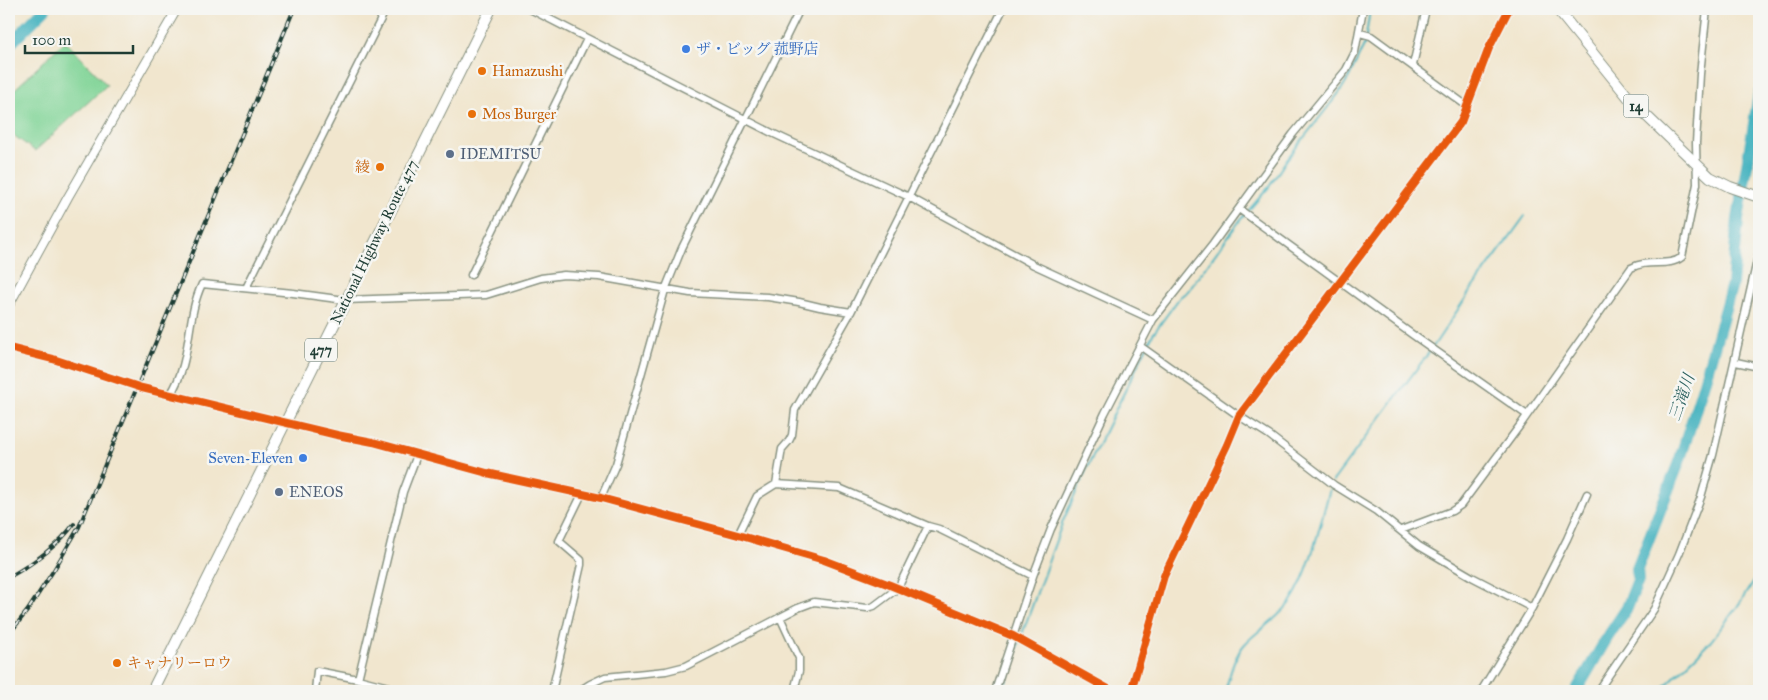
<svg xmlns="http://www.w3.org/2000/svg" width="1768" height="700" viewBox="0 0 1768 700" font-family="'IM FELL Great Primer','Noto Serif JP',serif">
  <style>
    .green { fill: #81d497; stroke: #508866 }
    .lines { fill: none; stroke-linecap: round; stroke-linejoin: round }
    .stream { stroke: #44b2bf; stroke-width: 2 }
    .river { stroke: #44b2bf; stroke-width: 12 }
    .minor-casing { stroke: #889281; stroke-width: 9 }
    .tertiary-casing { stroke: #889281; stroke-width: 10 }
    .primary-casing { stroke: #889281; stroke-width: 12 }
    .trunk-casing { stroke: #889281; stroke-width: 12 }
    .minor { stroke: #fff; stroke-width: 6 }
    .tertiary { stroke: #fff; stroke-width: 8 }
    .primary { stroke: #fff; stroke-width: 10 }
    .trunk { stroke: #fff; stroke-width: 10 }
    .rail-casing { stroke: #1f3d34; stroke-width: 4 }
    .rail { stroke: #f6f6f2; stroke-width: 2; stroke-dasharray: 5.5; stroke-linecap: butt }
    .cycleway-casing { stroke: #f6f6f2; stroke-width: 11 }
    .cycleway { stroke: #e8590c; stroke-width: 8 }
    .shop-dot { fill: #3f7fe0; stroke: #f6f6f2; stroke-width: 2 }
    .food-dot { fill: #e8710a; stroke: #f6f6f2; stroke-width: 2 }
    .service-dot { fill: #5c6f8a; stroke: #f6f6f2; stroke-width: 2 }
    .labels { text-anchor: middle; stroke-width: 5; stroke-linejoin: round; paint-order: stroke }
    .shield { fill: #f6f6f2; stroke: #60746d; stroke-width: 1 }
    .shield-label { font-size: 14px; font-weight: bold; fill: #1f3d34 }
    .shop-label { font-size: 15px; fill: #366cbe; stroke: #f6f6f2; text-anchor: start }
    .food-label { font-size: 15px; fill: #c56008; stroke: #f6f6f2; text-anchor: start }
    .service-label { font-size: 15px; fill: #4e5e75; stroke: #f6f6f2; text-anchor: start }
    .street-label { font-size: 15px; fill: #1f3d34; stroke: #f6f6f2 }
    .water-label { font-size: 16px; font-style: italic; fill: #2a605e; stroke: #f6f6f2 }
  </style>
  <rect width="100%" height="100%" fill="#f6f6f2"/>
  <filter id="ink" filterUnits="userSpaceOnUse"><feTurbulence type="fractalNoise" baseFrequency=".02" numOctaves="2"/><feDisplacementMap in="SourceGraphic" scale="10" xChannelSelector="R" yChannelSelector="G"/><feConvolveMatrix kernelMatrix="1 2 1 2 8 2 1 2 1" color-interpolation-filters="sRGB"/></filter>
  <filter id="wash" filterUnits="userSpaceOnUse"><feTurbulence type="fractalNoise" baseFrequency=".0096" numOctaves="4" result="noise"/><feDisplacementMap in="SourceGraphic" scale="20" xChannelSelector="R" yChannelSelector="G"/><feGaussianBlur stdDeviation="1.12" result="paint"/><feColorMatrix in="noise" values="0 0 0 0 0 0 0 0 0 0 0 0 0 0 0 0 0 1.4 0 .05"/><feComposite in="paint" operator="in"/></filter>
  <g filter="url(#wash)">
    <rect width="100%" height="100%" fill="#f1e6ce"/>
    <path class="green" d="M65 41 107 85 35 151 9 132V95Z"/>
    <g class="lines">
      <path class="stream" d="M1433 347 1471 290 1525 216
        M1333 481 1430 351
        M1021 637 1063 521 1088 466 1153 334 1180 297 1188 291 1241 219 1269 187 1287 159 1339 93 1349 77 1365 43 1370 9
        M1003 691 1019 642
        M1225 691C1230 676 1233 658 1244 645 1258 629 1279 619 1291 601 1311 571 1321 520 1331 485
        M1660 691 1711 641 1737 607 1759 573"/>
      <path class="river" d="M9 45 45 9
        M1576 691 1607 638 1627 608 1638 580 1637 569 1679 462 1703 386 1732 284 1738 219 1759 94"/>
    </g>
  </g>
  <g filter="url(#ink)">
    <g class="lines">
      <g class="minor-casing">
        <path id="minor" d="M530 9 772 133 909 197 1034 265 1153 320
          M1360 33 1371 36 1467 106
          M1413 65 1426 9
          M1239 209 1413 335 1527 415
          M471 275 587 39
          M246 288 386 9
          M1140 346 1239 416 1269 435 1334 485 1376 511 1419 546 1472 577 1532 608
          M9 348 53 359 142 388 337 435 373 442 487 473 601 498 738 535 824 560 890 585 1013 636 1112 691
          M1736 362 1759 367
          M170 395C193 360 185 320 202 284L293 293 345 300 486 295 541 278 564 275 599 277 690 293 768 297 799 302 820 307 851 312
          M776 484 839 488 928 526
          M601 498 616 464 665 290 682 248 800 9
          M1401 530 1452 511 1461 505 1521 424 1631 268C1649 258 1668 268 1682 257L1697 184 1696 143 1700 74 1707 9
          M738 535 757 496 776 484 782 449 789 441 792 435 795 410 851 312 1003 9
          M780 617 799 658V671L794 691
          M358 679 403 492 417 455
          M315 691 317 671 358 679 404 691
          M552 691 581 565V560L559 541 582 494
          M579 691 590 684 605 677 666 671 686 666 798 608 814 602 867 608 874 606 898 588 928 526 939 529 1033 576
          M995 691 1033 576 1051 529 1105 413 1153 320 1213 244 1293 134 1346 70 1355 52 1363 9
          M1131 691 1164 576 1227 445 1239 416 1461 122 1489 48 1509 9
          M1481 691 1532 608 1567 539 1587 494
          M1598 691 1654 609 1679 554 1701 497 1713 455 1759 252"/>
      </g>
      <g class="tertiary-casing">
        <path id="tertiary" d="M9 305 68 197 177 9"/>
      </g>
      <g class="primary-casing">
        <path id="primary" d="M1557 9 1633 103 1710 177 1730 187 1759 197"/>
      </g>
      <g class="trunk-casing">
        <path id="trunk" d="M152 691 491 9"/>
      </g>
      <use href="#minor" class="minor"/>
      <use href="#tertiary" class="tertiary"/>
      <use href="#primary" class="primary"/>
      <use href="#trunk" class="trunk"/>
      <g class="rail-casing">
        <path id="rail" d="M9 577C34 563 57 547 74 524
          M9 634 28 610 55 568 79 527 294 9"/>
      </g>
      <use href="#rail" class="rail"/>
      <g class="cycleway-casing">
        <path id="cycleway" d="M9 348 53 359 142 388 337 435 373 442 487 473 601 498 738 535 824 560 890 585 1013 636 1112 691
          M1131 691 1164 576 1227 445 1239 416 1461 122 1489 48 1509 9"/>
      </g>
      <use href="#cycleway" class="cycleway"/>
    </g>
  </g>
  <g class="shop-dot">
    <circle cx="686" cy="49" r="5"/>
    <circle cx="303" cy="458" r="5"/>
  </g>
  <g class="food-dot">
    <circle cx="482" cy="71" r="5"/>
    <circle cx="472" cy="114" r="5"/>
    <circle cx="380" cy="167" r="5"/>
    <circle cx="117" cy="663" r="5"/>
  </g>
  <g class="service-dot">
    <circle cx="450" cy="154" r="5"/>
    <circle cx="279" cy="492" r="5"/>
  </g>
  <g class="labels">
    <g class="shield">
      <rect x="1623.5" y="94.5" width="25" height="23" rx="4"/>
      <rect x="305" y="338.5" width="32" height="23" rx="4"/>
    </g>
    <g class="shield-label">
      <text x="1636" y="111">14</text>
      <text x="321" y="355">477</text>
    </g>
    <g class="shop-label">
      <text x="696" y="54">ザ・ビッグ 菰野店</text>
      <text x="293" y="463" text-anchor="end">Seven-Eleven</text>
    </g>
    <g class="food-label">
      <text x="492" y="76">Hamazushi</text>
      <text x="482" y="119">Mos Burger</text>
      <text x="370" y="172" text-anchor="end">綾</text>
      <text x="127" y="668">キャナリーロウ</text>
    </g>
    <g class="service-label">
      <text x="460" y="159">IDEMITSU</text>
      <text x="289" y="497">ENEOS</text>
    </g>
    <g class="street-label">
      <text transform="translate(374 242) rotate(-64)" y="5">National Highway Route 477</text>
    </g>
    <g class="water-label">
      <text transform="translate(1681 397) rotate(-71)" y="6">三滝川</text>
    </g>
  </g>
  <rect width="1768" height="700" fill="none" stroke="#f6f6f2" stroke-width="30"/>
  <path d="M25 45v8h108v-8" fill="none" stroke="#1f3d34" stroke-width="2.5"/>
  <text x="32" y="45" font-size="15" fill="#1f3d34" stroke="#f6f6f2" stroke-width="4" paint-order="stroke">100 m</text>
</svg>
